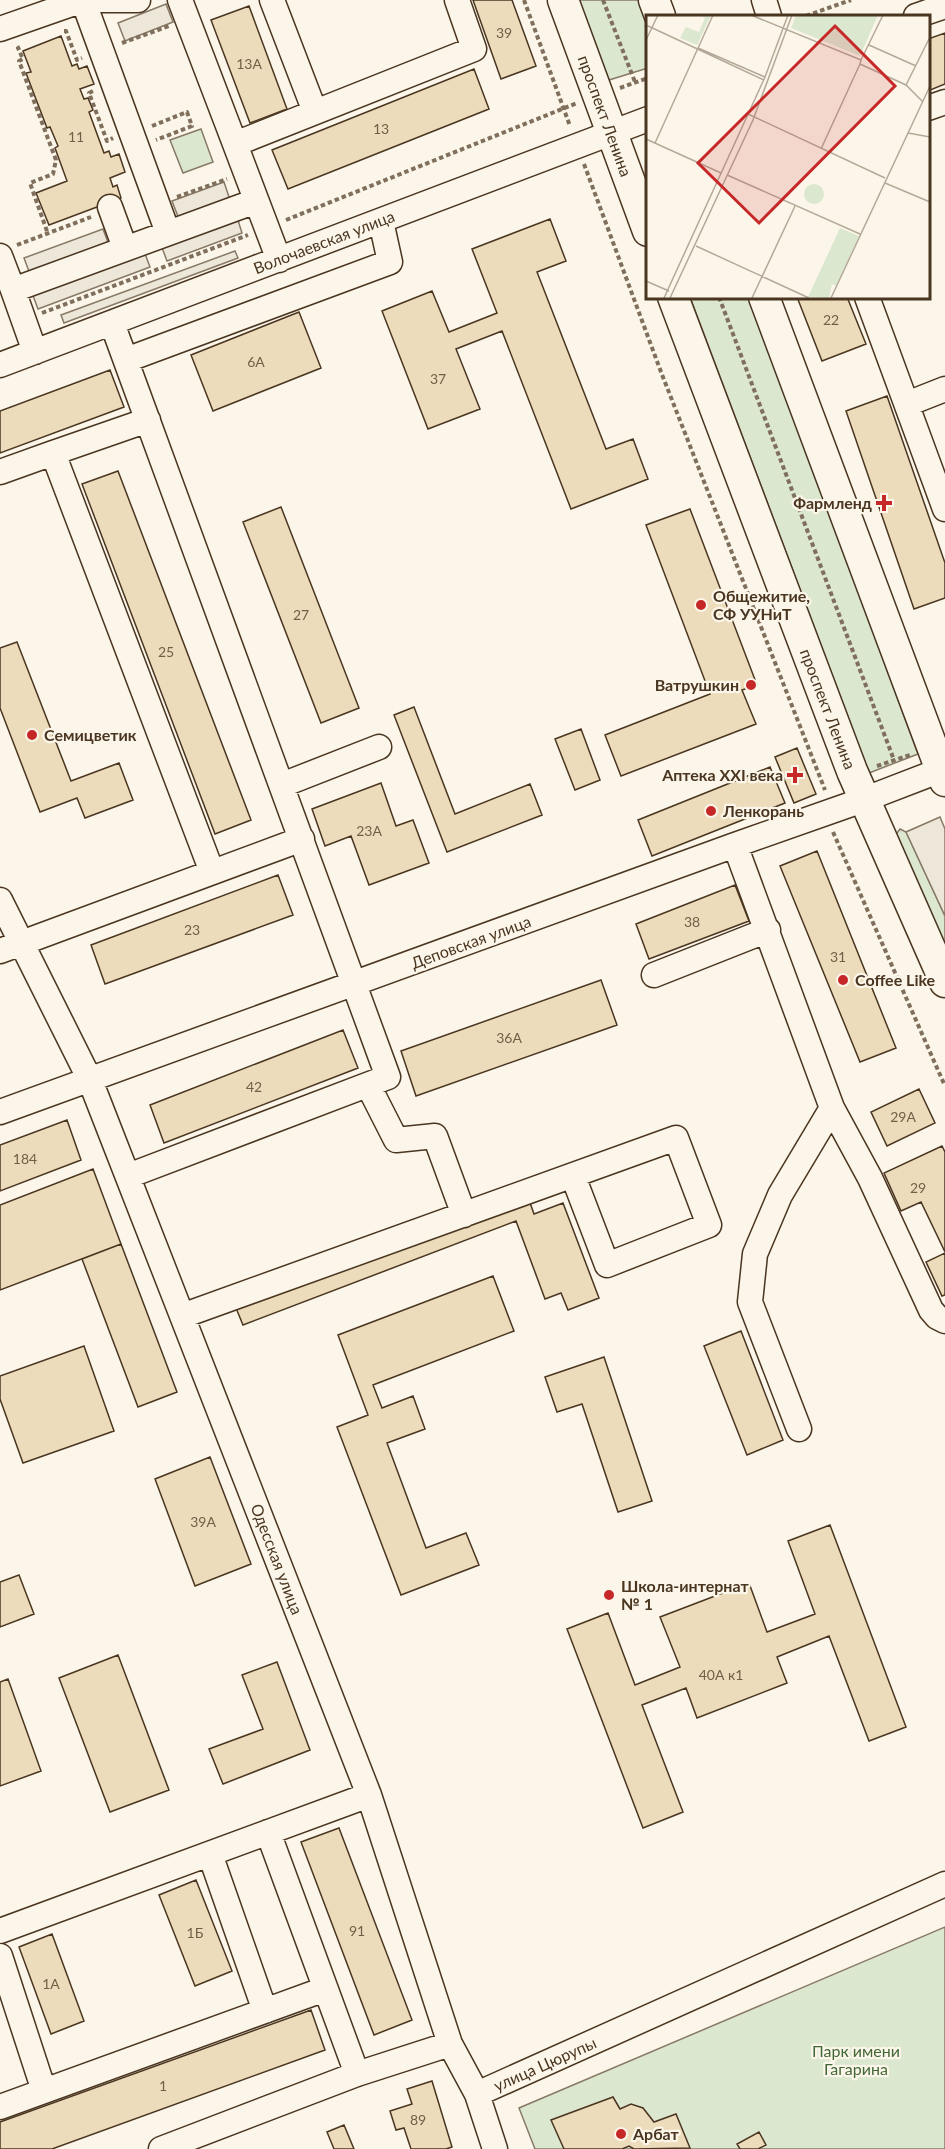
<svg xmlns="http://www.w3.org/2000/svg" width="945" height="2149" viewBox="0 0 945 2149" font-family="Lato,sans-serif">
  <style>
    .green { fill: #dce7d0; stroke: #887966; stroke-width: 1.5 }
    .parking { fill: #ede7d9; stroke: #887966; stroke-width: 1.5 }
    .building { fill: #ecdcbc; stroke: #4a3520; stroke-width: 1.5 }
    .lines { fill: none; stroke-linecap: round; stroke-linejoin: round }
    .minor-casing { stroke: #4a3520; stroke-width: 27 }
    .major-casing { stroke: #4a3520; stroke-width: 33 }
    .path { stroke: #7f6f5c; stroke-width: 4; stroke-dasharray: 4.5 3; stroke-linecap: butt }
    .minor { stroke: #fbf6e9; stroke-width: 24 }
    .major { stroke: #fbf6e9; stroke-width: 30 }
    .poi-dot { fill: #c62828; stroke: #fbf6e9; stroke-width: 2 }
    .labels { text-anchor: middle; stroke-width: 4.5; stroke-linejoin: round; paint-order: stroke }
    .number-label { font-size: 14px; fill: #725f47 }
    .street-label { font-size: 16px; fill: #4a3520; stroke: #fbf6e9 }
    .poi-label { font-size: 16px; font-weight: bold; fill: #4a3520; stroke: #fbf6e9; text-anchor: start }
    .park-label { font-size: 16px; fill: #436837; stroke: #fbf6e9 }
    .inset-road { fill: none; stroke: #b4a999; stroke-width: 1.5 }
    .view { fill: #c62828; fill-opacity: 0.15; stroke: #c62828; stroke-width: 3 }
    .inset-edge { fill: none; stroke: #4a3520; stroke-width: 3 }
  </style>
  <rect width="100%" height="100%" fill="#fbf6e9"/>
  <path class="green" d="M579 0H647L648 68 609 80Z
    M201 129 213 162 183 173 170 140Z
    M690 297H750L918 754 869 773Z
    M900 829 906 832 945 916V950L894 837Z
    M945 1927V2149H535L519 2108Z"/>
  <path class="parking" d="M166 4 173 22 125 41 118 23Z
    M224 182 230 200 179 219 172 201Z
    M237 217 242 233 167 261 161 245Z
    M103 229 109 245 30 274 24 258Z
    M144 251 150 267 38 309 32 293Z
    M235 251 238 258 64 323 61 315Z
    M940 817 945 829V916L906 832Z"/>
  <path class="building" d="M473 0H512L536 66 501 79Z
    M249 6 287 109 250 123 211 20Z
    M945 33V84L928 91V39Z
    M61 36 72 66 77 64 79 69 87 66 94 84 80 89 84 99 88 98 93 110 89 112 104 153 109 151 111 157 119 154 125 172 110 178 113 187 117 185 121 198 49 225 36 193 67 181 55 148 58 146 50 127 47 128 26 73 31 72 23 51Z
    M474 69 489 109 288 189 272 150Z
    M550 219 566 261 537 272 606 449 633 439 648 479 571 509 502 331 456 349 480 409 428 429 382 311 432 291 449 332 497 313 472 249Z
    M797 297H847L866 344 822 361Z
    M299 312 321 368 213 411 191 355Z
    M110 370 124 407 0 453V411Z
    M887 396 945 563V598L914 609 846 411Z
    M118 471 251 820 215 834 82 484Z
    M281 507 359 708 321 723 243 522Z
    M690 509 757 685 742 690 756 724 621 776 605 735 710 694 646 525Z
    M17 642 71 781 119 763 133 800 85 818 77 798 40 812 0 708V648Z
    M414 707 455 814 530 784 542 815 447 852 394 715Z
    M581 729 600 780 575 790 555 739Z
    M797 748 816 794 794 803 775 757Z
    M770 767 785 803 652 856 638 820Z
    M381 783 396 826 413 820 429 863 369 885 351 836 325 846 312 809Z
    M817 851 896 1048 860 1062 780 866Z
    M278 875 293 915 105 984 91 945Z
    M735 885 749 921 649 959 636 924Z
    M601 980 617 1025 416 1096 401 1051Z
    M343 1030 358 1068 164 1143 150 1105Z
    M919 1089 935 1123 887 1146 871 1112Z
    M67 1120 81 1160 0 1191V1145Z
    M942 1146 945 1152V1252L921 1202 901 1211 884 1173Z
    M93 1169 121 1244 0 1290V1205Z
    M528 1197 534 1214 563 1203 599 1298 568 1310 561 1293 545 1299 516 1221 243 1325 236 1308Z
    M121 1244 177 1392 138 1407 82 1259Z
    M945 1253V1295L942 1296 926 1262Z
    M493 1276 514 1331 373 1385 382 1408 413 1396 425 1429 387 1443 426 1548 466 1533 479 1565 401 1595 337 1427 368 1415 338 1335Z
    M741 1331 783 1440 747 1455 704 1346Z
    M84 1346 114 1431 23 1463 0 1399V1376Z
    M604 1357 652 1501 618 1512 582 1404 557 1412 545 1377Z
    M210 1457 251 1564 195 1586 155 1479Z
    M830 1525 906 1727 869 1741 829 1636 777 1657 787 1683 697 1718 686 1688 642 1705 683 1812 643 1828 567 1629 608 1613 635 1685 680 1667 660 1617 749 1583 767 1632 815 1614 788 1541Z
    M19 1575 34 1614 0 1627V1582Z
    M118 1655 169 1790 110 1812 59 1678Z
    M277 1662 310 1750 223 1784 209 1749 263 1729 242 1675Z
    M8 1679 41 1771 0 1786V1682Z
    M339 1828 412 2020 374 2035 301 1842Z
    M196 1880 232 1971 195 1986 159 1895Z
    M52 1934 84 2021 51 2034 19 1947Z
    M311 2010 325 2050 52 2149H0V2122Z
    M432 2081 452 2147 446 2149H411L404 2128 396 2130 390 2111 412 2104 407 2089Z
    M613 2097 620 2109 631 2104 643 2108 654 2122 676 2114 690 2148 634 2149 629 2146 622 2149H564L551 2120Z
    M344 2125 354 2149H334L327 2132Z
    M759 2132 766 2145 758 2149H740L737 2144Z"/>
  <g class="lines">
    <g class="minor-casing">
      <path id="minor" d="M83 0 168 233
        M180 0 235 144
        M272 0 315 112
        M764 0 769 16
        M916 16 945 6
        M0 29 83 0H138
        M928 108 945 102
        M110 207 125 248
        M0 256 13 290 256 201
        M279 260 235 144 474 49 457 0
        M13 290 35 352
        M867 297 945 509
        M112 323 388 1077 128 1176
        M126 360 390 262 381 221
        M0 365 648 119
        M907 404 945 389
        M148 420 53 453 212 872
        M0 472 53 453
        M282 785 379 747
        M735 845 832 1108 870 1178 931 1310 937 1317 945 1321
        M0 900 90 1080 369 1795 450 2044
        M0 951 302 839
        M654 975 768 930
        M368 1085 396 1140 435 1136 464 1215
        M0 1112 735 845 863 800 941 770
        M182 1316 676 1138 709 1225 607 1265 573 1176
        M799 1429 750 1302 755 1254 780 1195 832 1108
        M268 1832 357 2074
        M210 1854 265 2011
        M0 1931 369 1795
        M0 1956 44 2091
        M477 2094 945 1884
        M0 2107 325 1989
        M161 2149 357 2074 450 2044 477 2094 495 2149"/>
    </g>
    <g class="major-casing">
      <path id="major" d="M563 0 648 231
        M654 0 660 16
        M673 297 852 771 945 982
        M764 297 945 781"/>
    </g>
    <path class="path" d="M524 0 570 126
      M603 0 635 82
      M806 16 851 0
      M64 31H66L77 60 82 58
      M122 43 169 26
      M20 47 18 48 23 59 19 61 56 160 53 174 30 183 48 234
      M620 88 648 78
      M93 91 89 93 107 141 113 138
      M152 126 187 112 192 126 156 140
      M584 164 661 372 825 790
      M177 197 227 179
      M286 220 577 103
      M17 245 91 217
      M719 297 894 760
      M42 313 248 235
      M877 766 910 755
      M833 832 945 1086"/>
    <use href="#minor" class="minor"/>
    <use href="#major" class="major"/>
  </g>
  <g class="poi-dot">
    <path d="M881 494h6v6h6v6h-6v6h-6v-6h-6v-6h6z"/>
    <circle cx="701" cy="605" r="6"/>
    <circle cx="751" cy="685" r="6"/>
    <circle cx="32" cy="735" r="6"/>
    <path d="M792 766h6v6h6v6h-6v6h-6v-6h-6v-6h6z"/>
    <circle cx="711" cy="811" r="6"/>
    <circle cx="843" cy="980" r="6"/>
    <circle cx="609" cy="1595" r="6"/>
    <circle cx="621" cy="2134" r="6"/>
  </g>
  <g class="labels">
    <g class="number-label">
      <text x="504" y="38">39</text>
      <text x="249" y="69">13А</text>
      <text x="381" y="134">13</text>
      <text x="76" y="142">11</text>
      <text x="831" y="325">22</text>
      <text x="256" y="367">6А</text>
      <text x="438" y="384">37</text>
      <text x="301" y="620">27</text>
      <text x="166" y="657">25</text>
      <text x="369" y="836">23А</text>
      <text x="692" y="927">38</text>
      <text x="192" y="935">23</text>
      <text x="838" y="962">31</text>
      <text x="509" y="1043">36А</text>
      <text x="254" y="1092">42</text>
      <text x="903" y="1122">29А</text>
      <text x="25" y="1164">184</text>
      <text x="918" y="1193">29</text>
      <text x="203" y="1527">39А</text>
      <text x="721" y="1680">40А к1</text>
      <text x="357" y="1936">91</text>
      <text x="195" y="1938">1Б</text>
      <text x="51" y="1989">1А</text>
      <text x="163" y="2091">1</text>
      <text x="418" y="2125">89</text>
    </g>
    <g class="street-label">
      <text transform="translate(605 116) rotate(70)" y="6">проспект Ленина</text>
      <text transform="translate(324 242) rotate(-21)" y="6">Волочаевская улица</text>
      <text transform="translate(828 709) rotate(69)" y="6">проспект Ленина</text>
      <text transform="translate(471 942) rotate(-20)" y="6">Деповская улица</text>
      <text transform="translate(277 1559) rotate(69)" y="6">Одесская улица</text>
      <text transform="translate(545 2064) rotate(-24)" y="6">улица Цюрупы</text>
    </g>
    <g class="poi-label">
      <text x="872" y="509" text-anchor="end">Фармленд</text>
      <text x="713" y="602">Общежитие,<tspan x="713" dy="18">СФ УУНиТ</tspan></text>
      <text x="739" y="691" text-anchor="end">Ватрушкин</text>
      <text x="44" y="741">Семицветик</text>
      <text x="783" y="781" text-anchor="end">Аптека ХХI века</text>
      <text x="723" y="817">Ленкорань</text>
      <text x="855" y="986">Coffee Like</text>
      <text x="621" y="1592">Школа-интернат<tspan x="621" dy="18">№ 1</tspan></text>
      <text x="633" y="2140">Арбат</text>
    </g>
    <g class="park-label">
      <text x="856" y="2057">Парк имени<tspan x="856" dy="18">Гагарина</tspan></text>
    </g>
  </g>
  <g transform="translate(646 15)">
    <rect width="284" height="284" fill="#fbf6e9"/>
    <path d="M53 0H65L51 30 34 23 40 12 53 17 59 3ZM150 0H232L214 41 145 13ZM158 179a10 10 0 1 1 20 0a10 10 0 1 1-20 0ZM194 213 213 221 190 271 186 269 183 283 162 282Z" fill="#dce7d0"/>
    <path class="inset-road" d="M105 0 215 45M0 10 118 65M0 25 12 0M223 30 270 51M52 33 119 62M215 45 214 49 260 70 276 86M215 45 237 0M260 70 284 22M102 99 239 163M262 118 284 122M0 124 75 158M9 128 67 0M175 134 214 49M81 160 214 219M239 168 284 187M50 231 163 283M0 266 23 276M18 283 119 62 142 0M24 283 107 105 146 0M106 283 149 191M185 283 284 71"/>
    <path class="view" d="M189 11 249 71 113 208 52 148Z"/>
    <rect width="284" height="284" class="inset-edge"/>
  </g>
</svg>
